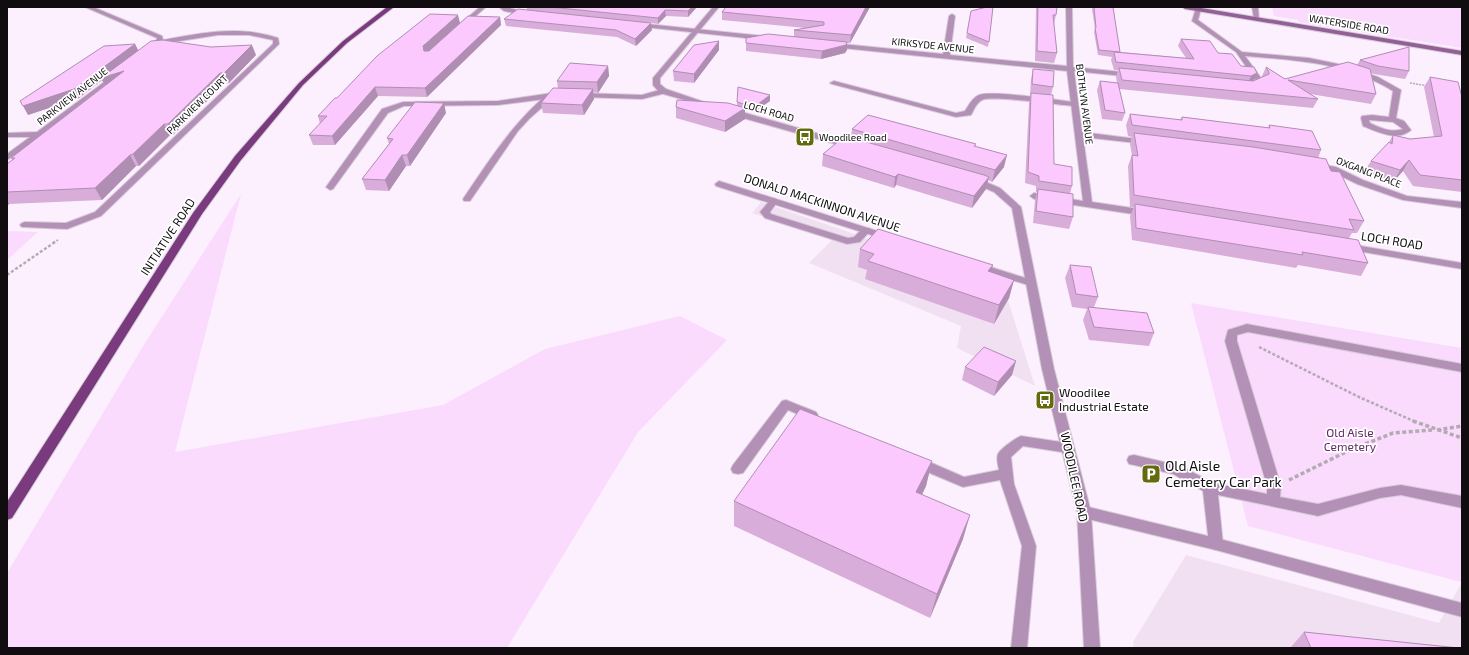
<svg xmlns="http://www.w3.org/2000/svg" width="1469" height="655" viewBox="0 0 1469 655" font-family="'Exo 2',sans-serif">
  <style>
    .built { fill: #f1e0f2 }
    .green { fill: #fadafd }
    .lines { fill: none; stroke-linecap: round; stroke-linejoin: round }
    .service-casing { stroke: #d7ccd8; stroke-width: 2 }
    .minor-casing { stroke: #d7ccd8; stroke-width: 2 }
    .tertiary-casing { stroke: #d7ccd8; stroke-width: 2 }
    .secondary-casing { stroke: #d7ccd8; stroke-width: 2 }
    .primary-casing { stroke: #d7ccd8; stroke-width: 2 }
    .path-far3 { stroke: #b4aab4; stroke-width: 1.5; stroke-dasharray: 2 1; stroke-linecap: butt }
    .path-far2 { stroke: #b4aab4; stroke-width: 2; stroke-dasharray: 2.5 1.5; stroke-linecap: butt }
    .path-far1 { stroke: #b4aab4; stroke-width: 2.5; stroke-dasharray: 3 2; stroke-linecap: butt }
    .path { stroke: #b4aab4; stroke-width: 3.5; stroke-dasharray: 4 2.5; stroke-linecap: butt }
    .service { fill: #b390b6; fill-rule: evenodd }
    .minor { fill: #b390b6; fill-rule: evenodd }
    .tertiary { fill: #b390b6; fill-rule: evenodd }
    .secondary { fill: #925f96; fill-rule: evenodd }
    .primary { fill: #793a7e; fill-rule: evenodd }
    .wall { fill: #d8adda }
    .shaded-wall { fill: #b08db2 }
    .building { fill: #fbc9fe; stroke: #b08db2 }
    .labels { text-anchor: middle; stroke-width: 3.5; stroke-linejoin: round; paint-order: stroke }
    .far-street-label { font-size: 10px; fill: #100c10; stroke: #fff }
    .far-poi-label { font-size: 10px; fill: #100c10; stroke: #fff; text-anchor: start }
    .street-label { font-size: 12px; fill: #100c10; stroke: #fff }
    .poi-label { font-size: 12px; fill: #100c10; stroke: #fff; text-anchor: start }
    .park-label { font-size: 12px; fill: #632a68; stroke: #fff }
    .near-poi-label { font-size: 14px; fill: #100c10; stroke: #fff; text-anchor: start }
  </style>
  <rect width="100%" height="100%" fill="#fdf0fe"/>
  <path class="built" d="M761 202 866 238 1002 281 1035 386 957 348 961 326 809 263 833 239 752 213Z
    M1186 555 1439 623 1462 582V648H1134L1133 642Z"/>
  <path class="green" d="M1272 7H1462V48L1298 22V20L1274 16Z
    M241 194 175 452 443 405 545 349 680 316 727 340 638 432 507 648H7V573L145 343Z
    M10 231 38 232 7 260V232Z
    M1191 303 1462 348 1461 582 1248 526Z"/>
  <g class="lines">
    <g class="service-casing">
      <path id="service" d="M834 81 956 113 965 111C969 105 972 98 979 95 994 90 1055 100 1074 102L1078 104 1074 106C1058 105 992 95 982 100 976 103 974 110 971 115L956 117 832 84 830 83Z
        M549 93H555L556 95 529 119 518 131 470 201H464L463 199C489 161 513 122 549 93Z
        M774 198 778 201 770 212 771 214 848 238 854 237 863 228H869L871 230 860 242 847 244 765 218 760 212 771 199Z
        M1247 324 1462 364V372L1248 332 1237 335V341L1281 486 1280 497 1318 504 1380 488 1401 485 1462 496V508L1401 495 1380 498 1318 516 1218 495 1223 544 1221 548 1216 550 1211 548 1209 544 1203 491 1173 474 1134 465 1129 464 1127 460 1129 456 1134 455 1181 466 1213 483 1267 494V486L1225 341 1228 330Z
        M786 400 816 412 818 415 816 418 812 420 788 410 743 473 738 474 733 473 731 469 733 465 782 401Z
        M1021 436 1068 443 1073 445 1074 448 1073 451 1068 453 1023 446 1011 457 1014 484 1036 546 1027 648H1011L1022 546 1000 480 963 487 913 466 911 462 913 458 918 457 964 477 999 470C998 465 996 458 998 454 1000 449 1016 438 1021 436Z"/>
    </g>
    <g class="minor-casing">
      <path id="minor" d="M85 7H93L162 36 163 40C202 33 240 25 278 38L279 44 101 216 67 229 22 227 20 225 22 223 25 222 66 223 95 212 273 44V40L249 35H218L161 44 154 48 151 46 156 41 157 38Z
        M480 7H486L464 26H460V24Z
        M499 7H506L532 14 529 16 504 11Z
        M1066 7H1072L1073 67 1132 73 1135 75 1132 77 1074 71 1082 132 1145 140 1149 142 1145 144 1083 137 1092 202 1146 210 1151 213 1149 215 1146 216 1034 199 1030 196 1034 193 1083 201 1067 71 832 47 829 45 832 43 943 54 949 16 952 14 955 16 950 55 1067 66Z
        M1252 7H1258L1259 20 1254 19Z
        M1196 8 1201 9 1198 20 1242 52 1309 58 1343 65 1378 77 1401 90 1396 118 1404 121 1411 130C1398 142 1377 132 1363 126L1361 118 1362 116 1372 115 1389 117 1393 91C1348 63 1297 60 1245 56L1264 82 1252 87H1248V85L1256 81 1236 52 1192 21ZM1369 120 1393 122 1403 129C1391 133 1380 128 1370 123Z
        M637 23 765 36 768 38 765 40 635 26 634 25Z
        M115 74 118 76 117 77 43 136 7 160V154L30 137H7V133L37 132Z
        M663 89H666V93L642 99 580 97 576 95 580 93 642 95Z
        M552 93H561L565 95 561 97 498 105 404 106 388 113 333 189 330 190 326 187 382 109 403 102 498 101Z
        M1315 163 1336 167 1363 180 1407 196 1462 202V208L1403 200 1357 184 1331 171 1312 168 1311 166Z
        M719 181 890 235 892 237 890 239H884L716 186 715 184Z
        M1349 244 1462 263V269L1346 249 1344 247Z
        M978 263 1035 281 1036 283 1031 286 974 268 973 266 974 264Z
        M1084 506 1216 538 1462 603V617L1216 550 1084 518 1079 516 1077 512 1079 508Z"/>
    </g>
    <g class="tertiary-casing">
      <path id="tertiary" d="M713 7H719L660 78V84L666 89 713 105 709 107 660 93 653 85V78Z
        M729 110H735L855 144 856 146 852 148H849L729 114Z
        M974 177 1000 188 1021 207 1054 369 1091 512 1100 648H1084L1077 512 1042 369 1012 208 994 192 971 182 970 180 971 178Z"/>
    </g>
    <g class="secondary-casing">
      <path id="secondary" d="M1182 7H1195L1462 51V55L1185 9Z"/>
    </g>
    <g class="primary-casing">
      <path id="primary" d="M387 7H394L347 43 303 85 241 160 202 214 12 518 7 520V502L193 213 235 156 299 83 343 41Z"/>
    </g>
    <path class="path-far3" d="M1410 83 1429 86"/>
    <path class="path-far2" d="M53 243 58 240"/>
    <path class="path-far1" d="M7 275 55 242
      M1259 347 1359 397 1416 422"/>
    <path class="path" d="M1413 421 1462 438
      M1437 430 1462 426
      M1289 480 1350 450 1393 433 1432 430"/>
    <use href="#service" class="service"/>
    <use href="#minor" class="minor"/>
    <use href="#tertiary" class="tertiary"/>
    <use href="#secondary" class="secondary"/>
    <use href="#primary" class="primary"/>
  </g>
  <path class="wall" d="M309 7H331L329 8Z
    M527 7H697L688 17 666 16 658 24 647 22 652 30 636 46 617 37 506 26 504 19 527 10Z
    M726 7H870L850 43H847V50L845 53 821 59 746 51V38L794 37V30L805 28 722 20V12Z
    M969 7H993L988 47 966 38 971 11 982 8Z
    M1036 7H1057L1056 15 1054 24 1057 53 1054 63 1035 61Z
    M1093 7H1113L1120 52 1186 58 1178 46 1181 39 1218 53 1241 66 1254 67V80L1262 77V76L1266 67 1285 79 1357 65 1360 60 1409 71 1405 79 1374 74 1371 73 1376 94 1371 104 1310 94 1318 99 1313 108 1119 89 1125 113 1122 121 1102 119 1097 90 1100 81 1117 83 1116 77 1118 70H1114L1111 60 1112 57 1098 55 1094 32 1095 29 1092 9Z
    M500 17 501 25 427 97 378 96 335 145H313L309 135 320 124 318 116 337 98 460 23Z
    M719 41V50L694 83 674 81 673 71Z
    M135 44 138 50 256 55 229 83 224 84 173 135H170L139 166H136L102 200 9 204 7 206V164L12 160 11 158 105 85 102 80 79 98 28 115Z
    M608 66 609 76 598 93 593 92 594 99 584 115 543 113 541 103 558 88 557 81Z
    M1033 69 1053 87 1051 95 1054 164 1072 186 1070 194 1073 217 1069 229 1033 223 1035 200 1037 192H1036V186L1025 183 1029 103 1031 95H1030L1031 79Z
    M1430 77 1462 97V192L1413 186 1403 171 1394 181 1364 172 1371 161 1388 144 1393 135 1410 139 1434 137 1424 87Z
    M770 101 754 112 745 110V119L725 132 676 118V107L737 106V102Z
    M446 113 410 166H406L389 191 366 190 362 179 389 144 387 138Z
    M1130 114 1180 120 1182 117 1268 128 1269 125 1321 150 1318 158 1331 171 1364 221 1357 233H1352L1349 238 1368 263 1361 276 1298 265 1296 268 1132 240 1130 216 1134 207H1130L1128 166 1132 155 1130 144 1132 137 1128 136 1126 125Z
    M852 129 976 144 975 147 1004 167 992 182 988 180 986 189 972 208 896 185 894 188 822 166 823 154 851 138Z
    M860 249 991 272 1014 280 1009 298 994 324 865 279 867 270 858 267Z
    M1070 265 1098 297 1094 307 1154 333 1149 346 1089 340 1083 320 1087 309 1072 307 1065 278Z
    M1016 361 1012 375 994 396 962 380 965 367Z
    M932 461 926 486 922 495 963 539 930 618 734 526V501Z
    M1304 632 1459 648H1290Z"/>
  <path class="shaded-wall" d="M692 7H697L688 17V11Z
    M866 7H870L850 43 851 35Z
    M665 10 666 16 658 24V18Z
    M458 15 460 23 425 55 423 46Z
    M500 17 501 25 427 97 425 88Z
    M651 23 652 30 636 46 635 39Z
    M719 41V50L694 83V74Z
    M847 42V50L845 53 821 59 822 51Z
    M135 44 139 52 124 71 107 88 102 80 79 98 28 115 23 106Z
    M252 45 256 55 229 83 224 73Z
    M608 66 609 76 598 93 597 82Z
    M220 73 224 84 173 135 168 124Z
    M1257 73 1254 80 1248 83 1251 76Z
    M375 87 378 96 335 145 332 136Z
    M593 89 594 99 584 115 582 105Z
    M770 95V101L754 112V107Z
    M444 103 446 113 410 166 407 155Z
    M745 108V119L725 132V121Z
    M164 124 170 135 139 166 133 154Z
    M130 155 136 166 102 200 95 188Z
    M402 155 406 166 389 191 385 180Z
    M1007 155 1004 167 992 182 995 170Z
    M1409 160 1403 171 1394 181 1400 170Z
    M898 174 896 185 894 188 895 177Z
    M989 177 986 189 972 208 974 196Z
    M7 201 9 204 7 206Z
    M993 265 988 283V271Z
    M1014 280 1009 298 994 324 999 305Z
    M1016 361 1012 375 994 396 998 382Z
    M932 461 926 486 911 517 916 492Z
    M970 515 963 539 930 618 937 594Z"/>
  <path class="building" d="M550 7H692L688 11 665 10 658 18Z
    M726 7H866L851 35 794 30 824 25V22L722 12Z
    M987 7H993L989 42 967 33 971 11Z
    M1038 7H1057L1056 15H1053L1057 53 1037 51Z
    M1094 7H1113L1120 52 1099 50 1095 28H1096Z
    M518 9 651 23 635 39 616 30 504 19Z
    M430 14 458 15 423 46 424 51H429L468 16 500 17 425 88 375 87 332 136 309 135 327 116H318L335 98H337L377 56Z
    M768 34 847 42 846 45 822 51 746 43V38Z
    M1181 39 1210 41 1218 53 1232 54 1241 66 1254 67 1257 73 1251 76 1116 62 1114 52 1194 59Z
    M163 40 211 47 252 45 224 73H220L168 124H164L133 154 130 155 95 188 7 192V164L15 158H11L124 71 101 78 151 41Z
    M719 41 694 74 673 71 694 45Z
    M135 44 74 89 23 106 20 101 104 46Z
    M1409 47V71L1378 66 1360 60Z
    M1348 62 1370 69 1376 94 1288 80 1318 99 1122 80 1119 68 1253 81 1269 74V72L1266 67 1285 79Z
    M570 63 608 66 597 82 557 81Z
    M1033 69 1054 71 1053 87 1032 84Z
    M1430 77 1458 82 1462 97V180L1420 175 1409 160 1400 170 1371 161 1389 142 1392 144 1393 135 1410 139 1442 136Z
    M1100 81 1118 83 1125 113 1105 110Z
    M738 87 770 95 754 107 737 102Z
    M553 88 593 89 582 105 541 103Z
    M1031 93 1053 95 1054 164 1072 167V186L1039 181V176L1028 172Z
    M677 100 728 103 745 108 725 121 676 107Z
    M415 102 444 103 407 155H402L385 180 362 179 393 139 387 138Z
    M1130 114 1182 120V117L1270 128 1269 125 1312 131 1321 150 1132 125Z
    M868 115 976 144 974 146 1007 155 995 170 852 129Z
    M1134 133 1253 147 1326 159 1331 171 1340 172 1364 221 1349 219 1354 230 1134 195 1132 155 1138 156Z
    M845 136 984 175 989 177 974 196 898 174 895 177 823 154Z
    M1038 189 1073 194V217L1036 211Z
    M1135 204 1358 240 1368 263 1302 252 1303 255 1136 228Z
    M878 229 993 265 988 271 1014 280 999 305 868 261 874 254 860 249Z
    M1070 265 1091 267 1098 297 1076 294Z
    M1088 307 1147 313 1154 333 1094 327Z
    M984 347 1016 361 998 382 965 367Z
    M800 409 932 461 916 492 970 515 937 594 734 501Z
    M1304 632 1459 648H1311Z"/>
  <defs>
    <g id="bus-square" transform="scale(1)"><rect x="-9" y="-9" width="18" height="18" rx="4" fill="#646a0e" stroke="#fff"/><path d="M-5-6H5V4H4V6H2V4H-2V6H-4V4H-5ZM-3.5-4V0h7V-4ZM-3.5 1.2v1.5H-2V1.2ZM2 1.2v1.5H3.5V1.2Z" fill="#fff"/></g>
    <g id="parking-square" transform="scale(1)"><rect x="-9" y="-9" width="18" height="18" rx="4" fill="#646a0e" stroke="#fff"/><path d="M-3.5-5.5H1a3.5 3.5 0 0 1 0 7H-1V5.5H-3.5ZM-1-3.4V-.6H.8a1.4 1.4 0 0 0 0-2.8Z" fill="#fff"/></g>
  </defs>
  <g fill-rule="evenodd">
    <use href="#bus-square" x="805" y="137"/>
    <use href="#bus-square" x="1045" y="400"/>
    <use href="#parking-square" x="1151" y="474"/>
  </g>
  <g class="labels">
    <g class="far-street-label">
      <text transform="translate(1349 24) rotate(9)" y="4">WATERSIDE ROAD</text>
      <text transform="translate(933 45) rotate(6)" y="4">KIRKSYDE AVENUE</text>
      <text transform="translate(72 96) rotate(-38)" y="4">PARKVIEW AVENUE</text>
      <text transform="translate(197 104) rotate(-44)" y="4">PARKVIEW COURT</text>
      <text transform="translate(1085 104) rotate(83)" y="4">BOTHLYN AVENUE</text>
      <text transform="translate(769 111) rotate(16)" y="4">LOCH ROAD</text>
      <text transform="translate(1369 172) rotate(21)" y="4">OXGANG PLACE</text>
    </g>
    <g class="far-poi-label">
      <text x="819" y="141">Woodilee Road</text>
    </g>
    <g class="street-label">
      <text transform="translate(822 203) rotate(18)" y="4">DONALD MACKINNON AVENUE</text>
      <text transform="translate(168 237) rotate(-57)" y="4">INITIATIVE ROAD</text>
      <text transform="translate(1392 241) rotate(9)" y="4">LOCH ROAD</text>
      <text transform="translate(1074 477) rotate(78)" y="4">WOODILEE ROAD</text>
    </g>
    <g class="poi-label">
      <text x="1059" y="397">Woodilee<tspan x="1059" dy="14">Industrial Estate</tspan></text>
    </g>
    <g class="park-label">
      <text x="1350" y="437">Old Aisle<tspan x="1350" dy="14">Cemetery</tspan></text>
    </g>
    <g class="near-poi-label">
      <text x="1165" y="471">Old Aisle<tspan x="1165" dy="16">Cemetery Car Park</tspan></text>
    </g>
  </g>
  <rect width="1469" height="655" fill="none" stroke="#100c10" stroke-width="16"/>
</svg>
